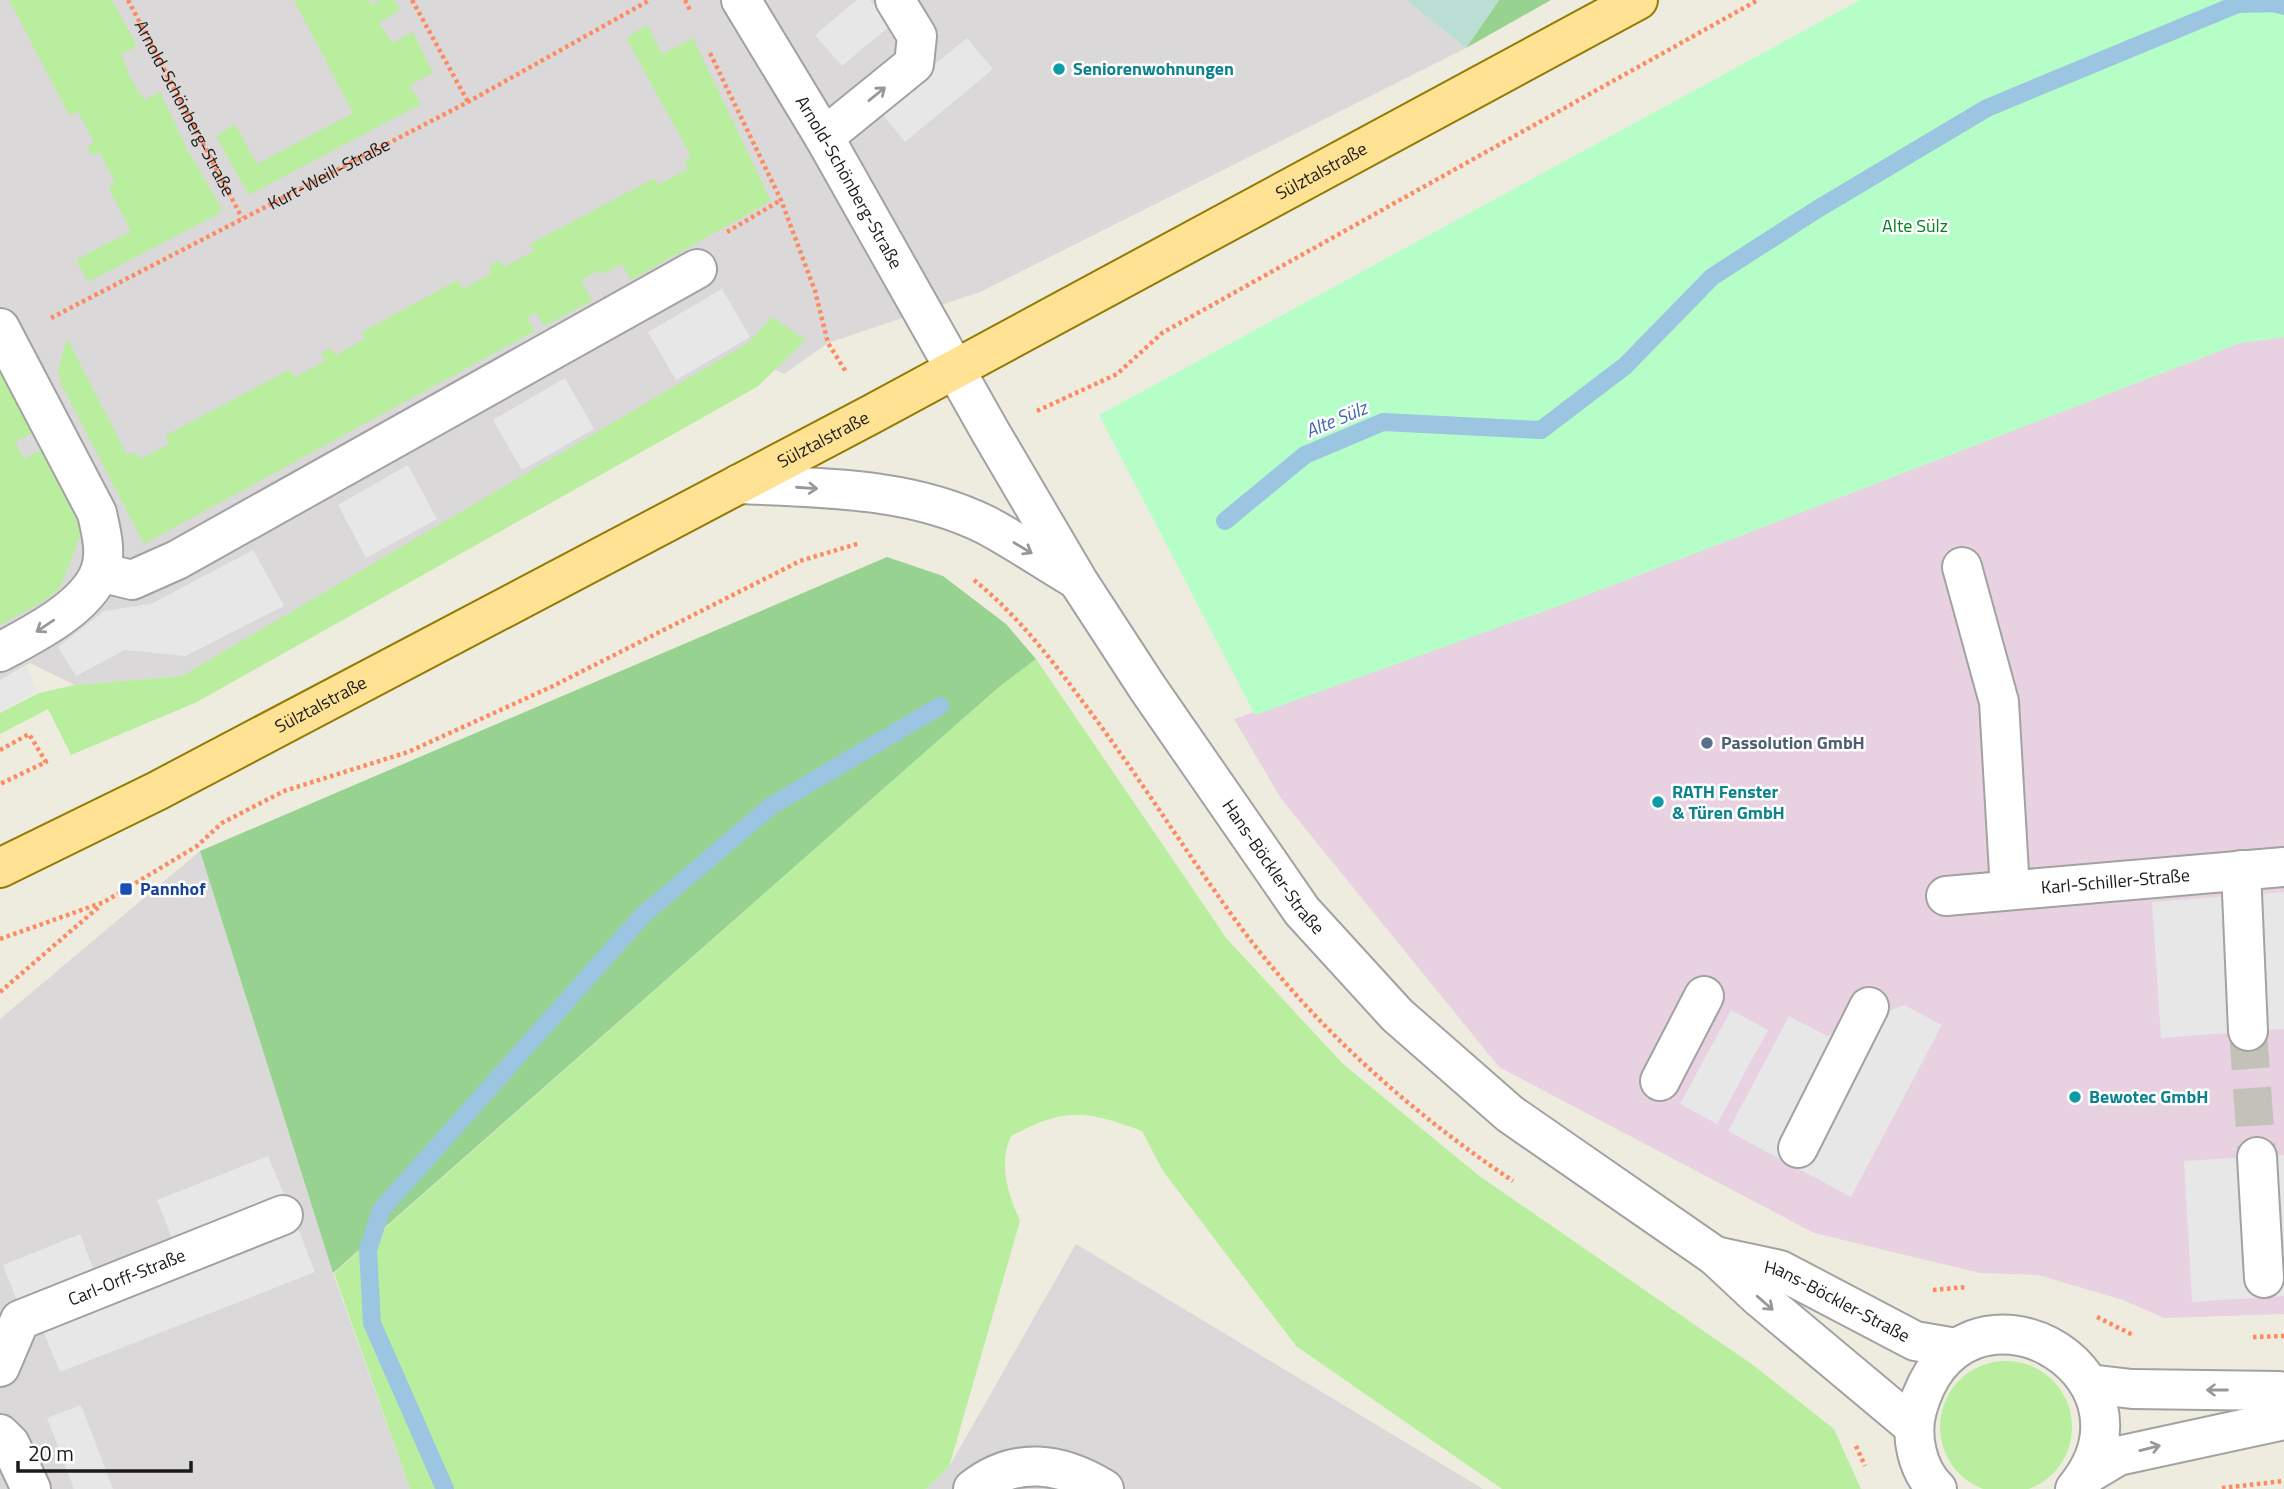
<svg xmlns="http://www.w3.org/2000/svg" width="2284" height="1489" viewBox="0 0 2284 1489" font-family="'Titillium Web',sans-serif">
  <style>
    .residential { fill: #dad8d8 }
    .industrial { fill: #e8d1e0 }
    .grass { fill: #b9ee9f }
    .forest { fill: #98d290 }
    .wetland { fill: #bbded4 }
    .park { fill: #b6fec8 }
    .parking { fill: #e7e7e7 }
    .water { fill: #9bc5e1 }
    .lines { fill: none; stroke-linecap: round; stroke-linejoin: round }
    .stream { stroke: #9bc5e1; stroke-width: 18 }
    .minor-tunnel { stroke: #c4c2b8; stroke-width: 38; stroke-dasharray: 38 19; stroke-linecap: butt }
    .minor-casing { stroke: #a2a2a2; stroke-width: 42 }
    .major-casing { stroke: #937a00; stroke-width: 42 }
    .path { stroke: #ff8a60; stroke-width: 4.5; stroke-dasharray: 3.5 3.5; stroke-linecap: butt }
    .minor { stroke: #fff; stroke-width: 38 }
    .major { stroke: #ffe294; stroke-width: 38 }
    .oneway { stroke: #989898 }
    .culture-dot { fill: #0f9aa8; stroke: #fff; stroke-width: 2.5 }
    .service-dot { fill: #5c6f8a; stroke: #fff; stroke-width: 2.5 }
    .transit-dot { fill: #1a4fb4; stroke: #fff; stroke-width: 2.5 }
    .labels { text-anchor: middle; stroke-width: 5; stroke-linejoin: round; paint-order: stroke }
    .culture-label { font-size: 18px; font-weight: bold; fill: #0d838f; stroke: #fff; text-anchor: start }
    .street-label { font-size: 18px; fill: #1b1b1b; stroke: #fff }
    .park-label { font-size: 18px; fill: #018121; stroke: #fff }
    .service-label { font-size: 18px; font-weight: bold; fill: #4e5e75; stroke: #fff; text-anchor: start }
    .transit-label { font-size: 18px; font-weight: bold; fill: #164399; stroke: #fff; text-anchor: start }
    .water-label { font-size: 19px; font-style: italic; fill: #4066b3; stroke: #fff }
  </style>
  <rect width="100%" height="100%" fill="#eeecdf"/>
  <path class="residential" d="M0 0H1406L1466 48 980 292 828 343 784 374 775 370 182 676 75 685 30 663 0 680Z
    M200 851 333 1273 410 1489H0V1019Z
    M1076 1244 1483 1489H926L949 1467Z"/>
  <path class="industrial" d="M2284 337V1314L2164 1318 2123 1300 2038 1275 1980 1273 1814 1233 1499 1067 1282 800 1234 719 1561 605 2240 343Z"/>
  <path class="grass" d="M9 0H112L137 46 121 54 130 77 144 100 160 92 188 151 221 207 220 213 88 282 76 260 131 231 110 191 109 187 115 183 100 152 92 155 87 147 94 142 78 112 70 115 67 111Z
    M294 0H369L371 5 380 0H395L400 10 379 23 392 43 413 32 433 73 410 85 421 104 249 195 216 136 235 124 257 164 353 113Z
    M647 25 662 54 693 38 771 201 631 280 622 264 603 274 600 270 581 280 592 301 544 326 536 312 527 318 535 331 144 544 61 384 58 369 67 338 127 455 135 452 140 459 169 444 166 435 170 433 287 371H291L295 377 325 361 321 353 331 348 336 355 365 339 362 332 458 280 463 289 492 273 489 266 499 260 504 267 534 251 530 244 649 181 655 178 658 185 688 169 685 160 691 156 626 38Z
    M772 317 806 340 757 387 197 702 71 755 48 709 0 734V713L39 693 75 685 182 676 748 343Z
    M0 369 32 433 15 442 24 459 41 450 82 531 60 588 41 603 0 625Z
    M1036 659 1227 939 1343 1064 1478 1175 1753 1365 1834 1429 1861 1489H1502L1296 1346 1163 1171 1142 1131C1085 1110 1066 1107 1011 1136 998 1165 1008 1193 1020 1221L949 1467 926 1489H410L334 1273 999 687Z
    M1940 1427a66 66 0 1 1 132 0a66 66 0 1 1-132 0Z"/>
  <path class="forest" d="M1499 0H1551L1466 48Z
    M887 557 943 576 1006 624 1036 659 999 687 333 1273 200 851Z"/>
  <path class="wetland" d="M1406 0H1499L1466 48Z"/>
  <path class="park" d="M1860 0H2284V337L2240 343 1561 605 1255 715 1099 415Z"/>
  <path class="parking" d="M857 0H870L891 25 842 66 815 35Z
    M967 38 993 69 905 142 879 110Z
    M722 289 750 337 676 380 648 332Z
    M565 378 594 429 522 470 493 420Z
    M408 465 437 519 366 558 338 505Z
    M253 550 284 606 185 656 125 650 76 676 58 647 104 611 151 604Z
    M26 667 38 691 0 712V681Z
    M2284 892V1029L2161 1038 2152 902Z
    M1904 1005 1942 1025 1851 1197 1728 1131 1789 1016 1827 1036Z
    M1731 1010 1768 1030 1717 1124 1680 1104Z
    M2284 1155V1296L2192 1302 2184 1161Z
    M268 1156 285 1197 173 1241 157 1200Z
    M298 1228 315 1272 60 1372 42 1328Z
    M80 1234 95 1273 18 1303 3 1265Z
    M81 1405 113 1489H74L47 1418Z"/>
  <path class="water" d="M2251 0H2284V15L2238 4Z"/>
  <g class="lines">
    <path class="stream" d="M1225 521 1305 455 1383 422 1541 430 1625 366 1712 277 1816 210 1987 108 2238 4 2284 3
      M445 1489 372 1323 368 1250 381 1210 643 915 771 806 940 706"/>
    <path class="minor-tunnel" d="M2248 1031 2257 1157"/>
    <g class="minor-casing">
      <g id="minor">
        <path id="s3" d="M741 0 824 137 991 433 1078 581 1147 687 1302 911 1397 1015 1510 1114 1715 1256 1760 1298 1913 1426"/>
        <path d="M824 137 914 64 917 36 895 0"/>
        <path d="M0 328 97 513C101 532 107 552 100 572 86 608 32 635 0 652"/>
        <path d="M739 484C821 488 910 487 986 525 1016 541 1045 561 1074 578"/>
        <path d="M1962 567 1999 702 2010 890"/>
        <path d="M100 572 132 580 177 560 697 269"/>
        <path d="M2241 870 2248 1031"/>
        <path id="s4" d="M1946 896 2284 867"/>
        <path d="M1660 1081 1704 996"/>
        <path d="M1798 1148 1869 1007"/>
        <path d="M2257 1157 2264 1278"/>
        <path id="s5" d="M1715 1256 1780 1270 1915 1341 1956 1348"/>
        <path id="s6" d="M0 1367 20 1320 283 1215"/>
        <path d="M2089 1384 2132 1389 2279 1391 2284 1394"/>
        <path d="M0 1434 10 1444 31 1489"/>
        <path d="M2088 1474 2118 1456 2284 1420"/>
        <path d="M973 1489C1015 1456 1060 1462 1104 1489"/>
        <path d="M1937 1489C1917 1470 1910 1436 1917 1410 1961 1253 2172 1371 2075 1489"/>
      </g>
    </g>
    <g class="major-casing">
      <g id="major">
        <path id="s7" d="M0 868 157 791 872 414 1638 0"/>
      </g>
    </g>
    <g class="path">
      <path id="s1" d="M128 0 242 218"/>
      <path d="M412 0 468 102"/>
      <path d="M685 0 690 10"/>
      <path d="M710 53 781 200 815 291 828 343 846 372"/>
      <path d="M727 232 781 200"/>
      <path id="s2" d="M51 318 468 102 650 0"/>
      <path d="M1037 411 1117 374 1162 333 1758 0"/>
      <path d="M974 580C1016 614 1048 655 1080 698 1137 773 1186 853 1242 929 1316 1028 1410 1112 1513 1181"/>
      <path d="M0 750 29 734 46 762 0 784"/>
      <path d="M0 939 104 902 197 846 222 823 284 791 408 752 551 687 800 561 860 543"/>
      <path d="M0 992 101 905"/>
      <path d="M1933 1290 1966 1287"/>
      <path d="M2097 1317 2133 1335"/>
      <path d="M2253 1337 2284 1336"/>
      <path d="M1856 1446 1865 1466"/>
      <path d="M2222 1488 2284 1481"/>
    </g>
    <use href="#minor" class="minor"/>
    <use href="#major" class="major"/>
  </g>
  <defs><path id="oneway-shaft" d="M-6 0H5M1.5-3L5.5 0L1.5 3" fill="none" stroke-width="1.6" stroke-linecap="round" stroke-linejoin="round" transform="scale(1.75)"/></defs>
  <g class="oneway">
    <use href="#oneway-shaft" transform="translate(877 94) rotate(-39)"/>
    <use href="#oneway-shaft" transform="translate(807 488) rotate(4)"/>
    <use href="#oneway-shaft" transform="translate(1023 548) rotate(31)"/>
    <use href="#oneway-shaft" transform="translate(45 626) rotate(146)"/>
    <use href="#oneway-shaft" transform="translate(1765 1303) rotate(41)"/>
    <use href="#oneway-shaft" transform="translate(2217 1390) rotate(-180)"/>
    <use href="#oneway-shaft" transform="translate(2150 1448) rotate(-14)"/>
  </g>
  <g class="culture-dot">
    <circle cx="1059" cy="69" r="7"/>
    <circle cx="1658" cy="802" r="7"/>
    <circle cx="2075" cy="1097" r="7"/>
  </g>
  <circle class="service-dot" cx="1707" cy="743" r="7"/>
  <rect class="transit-dot" x="119" y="882" width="14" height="14" rx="3.5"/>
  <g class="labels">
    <g class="culture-label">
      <text x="1073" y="75">Seniorenwohnungen</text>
      <text x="1672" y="798">RATH Fenster<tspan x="1672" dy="21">&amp; Türen GmbH</tspan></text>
      <text x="2089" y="1103">Bewotec GmbH</text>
    </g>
    <g class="street-label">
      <text dy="6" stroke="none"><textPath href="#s1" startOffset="122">Arnold-Schönberg-Straße</textPath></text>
      <text dy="6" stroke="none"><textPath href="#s7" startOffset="1494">Sülztalstraße</textPath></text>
      <text dy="6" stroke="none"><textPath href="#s2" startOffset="313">Kurt-Weill-Straße</textPath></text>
      <text dy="6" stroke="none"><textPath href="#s3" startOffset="212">Arnold-Schönberg-Straße</textPath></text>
      <text dy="6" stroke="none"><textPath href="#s7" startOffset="928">Sülztalstraße</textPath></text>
      <text dy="6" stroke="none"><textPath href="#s7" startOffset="360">Sülztalstraße</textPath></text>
      <text dy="6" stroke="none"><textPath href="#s3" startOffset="1018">Hans-Böckler-Straße</textPath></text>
      <text dy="6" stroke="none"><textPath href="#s4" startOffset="170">Karl-Schiller-Straße</textPath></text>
      <text dy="6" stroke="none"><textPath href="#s6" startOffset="166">Carl-Orff-Straße</textPath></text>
      <text dy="6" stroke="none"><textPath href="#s5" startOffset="131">Hans-Böckler-Straße</textPath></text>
    </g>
    <g class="park-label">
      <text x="1915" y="232">Alte Sülz</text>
    </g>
    <g class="service-label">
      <text x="1721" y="749">Passolution GmbH</text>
    </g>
    <g class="transit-label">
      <text x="140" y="895">Pannhof</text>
    </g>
    <g class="water-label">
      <text transform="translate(1336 419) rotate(-23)" y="7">Alte Sülz</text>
    </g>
  </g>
  <path d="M18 1461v10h173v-10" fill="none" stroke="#1b1b1b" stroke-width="3.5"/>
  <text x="28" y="1461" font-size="21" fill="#1b1b1b" stroke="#ffffff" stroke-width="5" paint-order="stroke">20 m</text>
</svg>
